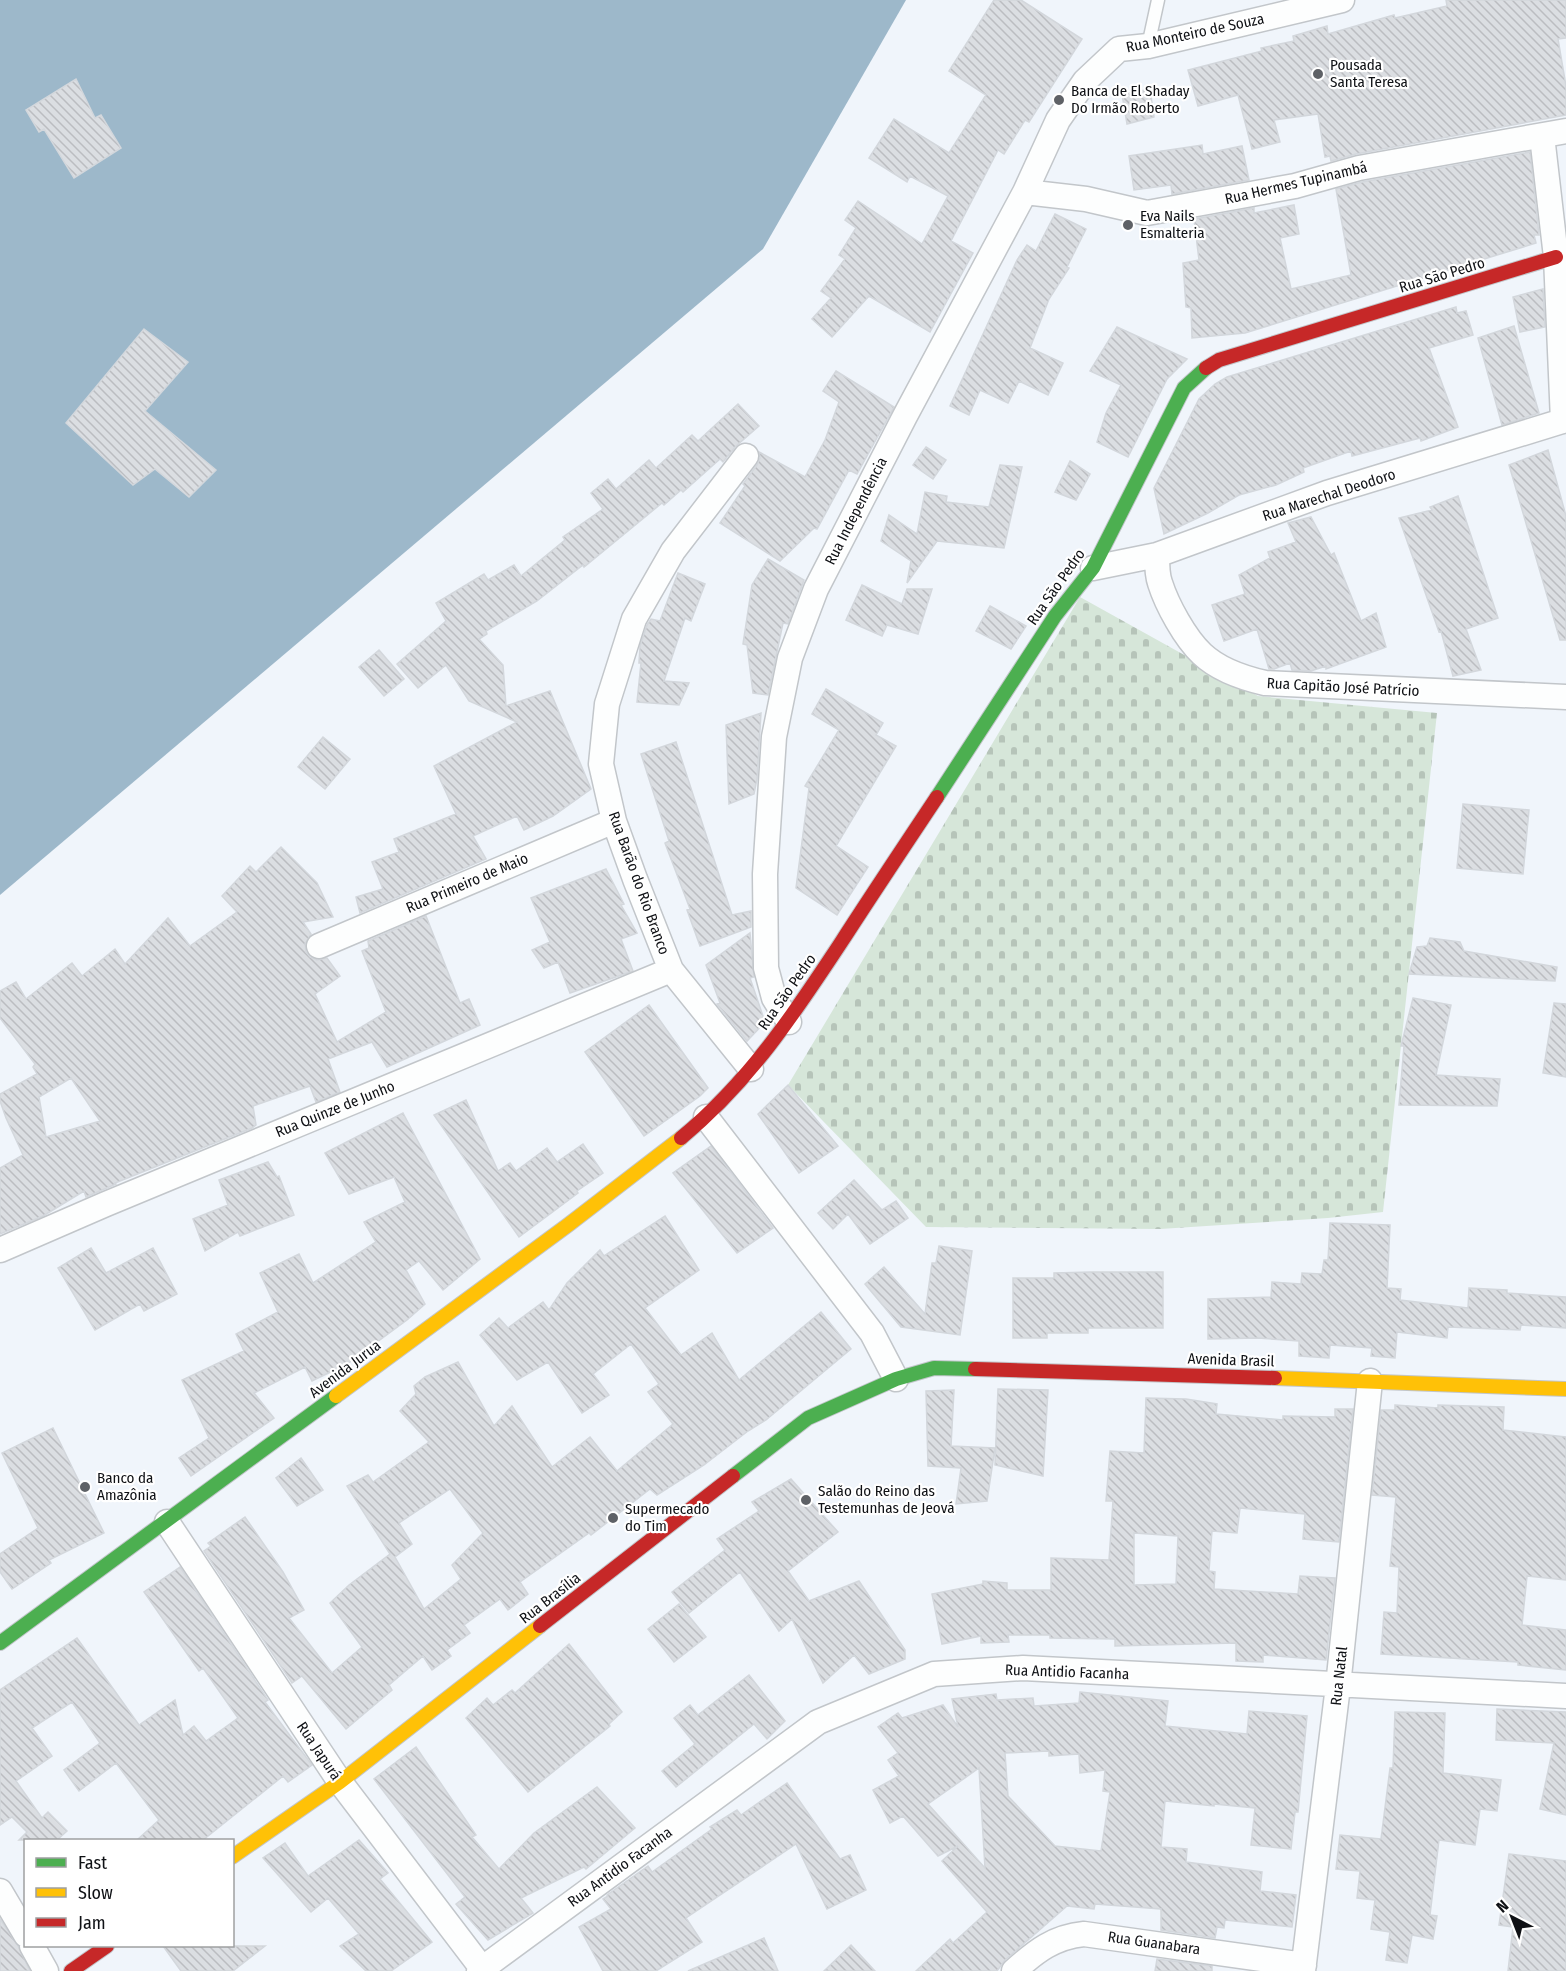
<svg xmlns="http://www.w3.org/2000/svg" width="1566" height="1971" viewBox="0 0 1566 1971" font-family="'Fira Sans Condensed',sans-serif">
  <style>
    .cemetery { fill: url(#cemetery-stones) }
    .water { fill: #9db8ca }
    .building { fill: url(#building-back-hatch); stroke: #d3d7dc; stroke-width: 1.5; fill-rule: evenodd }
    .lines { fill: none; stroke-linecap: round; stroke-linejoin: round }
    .lane-casing { stroke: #c2c6ca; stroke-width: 15 }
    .street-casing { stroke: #c2c6ca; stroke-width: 27 }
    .fast-casing { stroke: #c2c6ca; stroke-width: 16 }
    .slow-casing { stroke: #c2c6ca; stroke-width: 16 }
    .jam-casing { stroke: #c2c6ca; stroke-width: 16 }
    .lane { stroke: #fdfefe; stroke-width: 12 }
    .street { stroke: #fdfefe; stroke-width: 24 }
    .fast { stroke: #4caf50; stroke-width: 14 }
    .slow { stroke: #ffc107; stroke-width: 14 }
    .jam { stroke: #c62828; stroke-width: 14 }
    .poi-dot { fill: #5e6166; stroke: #fff; stroke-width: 2 }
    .labels { text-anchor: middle; stroke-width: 4.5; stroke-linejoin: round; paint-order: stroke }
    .street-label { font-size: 15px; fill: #0f1115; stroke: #fff }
    .poi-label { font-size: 15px; fill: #0f1115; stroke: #fff; text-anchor: start }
  </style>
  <defs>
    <pattern id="cemetery-stones" width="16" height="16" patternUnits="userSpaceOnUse" patternTransform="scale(1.5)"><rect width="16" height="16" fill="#d6e6d9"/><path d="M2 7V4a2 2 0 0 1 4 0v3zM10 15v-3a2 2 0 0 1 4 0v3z" fill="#b6c4b9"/></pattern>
    <pattern id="building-back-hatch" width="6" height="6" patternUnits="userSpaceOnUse" patternTransform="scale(1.5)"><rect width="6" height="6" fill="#dbdee2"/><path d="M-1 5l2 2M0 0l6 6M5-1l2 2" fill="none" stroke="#bbbdc1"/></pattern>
  </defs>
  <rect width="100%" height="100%" fill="#f0f5fb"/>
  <path class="cemetery" d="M1080 597 1258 696 1437 713 1383 1212 1328 1218 1160 1229 926 1227 788 1085Z"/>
  <path class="water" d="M0 0H906L763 249 0 895Z"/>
  <path class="building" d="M994 0H1021L1082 39 1029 122 1025 120 1004 154 998 150 951 241 973 253 930 332 869 296 832 337 812 319 831 298 821 291 845 259 839 255 856 228 845 220 858 201 922 244 948 196 910 176 907 182 869 158 894 119 949 153 986 95 949 71Z
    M1446 0H1566V38L1558 39 1566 86V115L1356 154 1331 161 1330 156 1325 157 1318 114 1274 120 1280 142 1252 149 1238 95 1198 106 1188 70 1262 51 1261 48 1294 41 1293 36 1327 26 1328 34 1394 15 1395 18 1447 6Z
    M76 79 95 118 101 115 121 148 74 178 44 129 39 132 26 110Z
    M1150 89 1154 117 1127 124 1122 94Z
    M1202 145 1203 154 1242 146 1249 180 1172 194 1171 185 1134 190 1129 156Z
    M1530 152 1539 235H1534L1536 243 1245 333 1192 338 1191 308 1186 307 1183 263 1199 260 1194 219 1254 208V213L1294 205 1299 234 1280 238 1291 289 1351 275 1336 189 1362 182Z
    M1055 214 1086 229 1067 267 1069 268 1049 299 1030 348 1063 363 1048 395 1019 381 1008 403 980 390 969 415 950 406 1017 260 1027 245 1036 251Z
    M1543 289 1545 327 1520 332 1513 297Z
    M1456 307 1457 313 1466 311 1473 335 1429 348 1458 427 1421 441 1420 438 1352 456 1351 451 1303 468 1304 472 1276 485 1239 495 1208 513 1164 534 1154 488 1199 399 1215 384 1227 377Z
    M1514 326 1539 413 1502 425 1478 338Z
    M1117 327 1187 359 1167 379 1128 457 1097 442 1106 413 1121 385 1090 371Z
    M144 329 188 362 145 411 216 470 189 497 155 469 133 485 66 423Z
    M836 371 894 407 857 474 849 470 817 529 814 528 780 561 720 523 745 486 743 484 757 465 760 458 759 452 805 477 825 440 839 402 823 391Z
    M738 404 759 426 735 447 723 462 720 459 683 492 681 490 664 505 662 503 584 567 583 565 537 601 486 631 487 634 479 639 503 665 506 706 550 691 591 789 553 816 524 830 517 816 473 836 486 859 360 913 356 897 383 889 372 862 399 852 394 839 456 814 434 766 517 722 469 701 446 665 418 688 397 664 446 621 436 603 484 574 488 580 514 565 521 576 565 540 563 537 603 509 591 493 608 479 616 489 649 460 656 468 692 435 698 441Z
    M926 447 946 460 933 479 913 465Z
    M1548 450 1566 516V640H1560L1509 465Z
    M1070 461 1090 474 1076 500 1055 492Z
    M1000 465 1022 467 1004 548 937 541 907 583 911 561 881 541 889 515 917 534 925 492 947 496 946 502 989 507Z
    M1458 496 1498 618 1466 629 1481 670 1453 676 1441 631 1439 632 1399 518 1432 510 1430 507Z
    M1311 517 1331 555 1334 553 1361 621 1376 613 1386 647 1326 669V666L1311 671 1292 670 1290 663 1274 669H1269L1257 629 1224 641 1212 605 1245 594 1239 575 1270 558 1268 552 1296 542 1288 523Z
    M768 559 804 580 788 624 783 623 768 695 753 693 747 645 743 644 752 585Z
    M678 573 705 584 691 621 685 618 664 681 689 683 679 705 637 702 641 663H639L640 646 647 625 651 619 660 621Z
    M862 585 902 604 907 589H932L918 634 887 625 882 636 846 620Z
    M990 606 1026 626 1011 649 976 631Z
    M379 650 404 679 384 696 359 667Z
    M826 689 883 723 876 735 896 746 836 846 868 867 837 915 796 888 809 788 805 786 839 730 812 714Z
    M761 713 757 779 754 794 729 804 726 725Z
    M323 737 350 759 325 789 298 767Z
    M676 742 732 915 751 911V927L700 946 687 910 690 909 665 843 669 841 641 754Z
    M1463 804 1529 810 1523 874 1457 868Z
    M281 847 317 883 333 917 303 922 311 934 305 944 306 952 310 957 317 960 327 958 340 976 315 994 337 1042 386 1012 362 951 369 948 368 941 426 916 460 1003 469 999 480 1025 387 1067 372 1042 328 1059 340 1092 316 1102 310 1086 253 1106 256 1125 252 1128 115 1183 116 1184 86 1197 84 1191 43 1216 0 1234V1168L23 1155 6 1118 0 1101V1094L37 1074 33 1067 35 1064 0 1018V991L16 982 26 999 72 963 82 976 115 949 125 964 168 918 190 946 237 912 222 896 250 866 256 872ZM71 1078 100 1121 46 1137 39 1097Z
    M606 869 624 904 621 905 637 933 621 939 633 971 570 993 558 962 544 968 532 950 550 942 531 898Z
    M750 933 754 977 750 978 765 1022 747 1041 717 1004 720 1003 706 965Z
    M1430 938 1460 942 1464 951 1557 967 1555 981 1409 974 1417 947 1427 946Z
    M1413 998 1451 1005 1436 1075 1500 1079 1497 1106 1399 1105 1404 1046H1401Z
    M1554 1003 1566 1004V1077L1543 1073Z
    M649 1005 708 1088 700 1096 644 1136 585 1052Z
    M788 1085 838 1146 799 1173 758 1114Z
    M466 1100 498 1171 510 1163 516 1171 547 1148 557 1162 583 1144 603 1173 577 1191 578 1193 519 1237 434 1115Z
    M403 1113 480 1259 443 1290 419 1261 406 1270 425 1304 407 1320 347 1364 312 1381 305 1367 254 1393 274 1418 191 1476 179 1458 209 1438 182 1380 244 1351 236 1334 278 1312 260 1273 299 1254 313 1283 376 1242 364 1222 405 1202 394 1177 349 1194 325 1153Z
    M711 1146 773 1228 737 1253 673 1173Z
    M268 1162 277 1177 279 1176 294 1215 240 1236 238 1232 205 1251 193 1219 228 1205 219 1180Z
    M854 1180 882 1210 896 1201 908 1218 870 1244 848 1214 833 1229 818 1213Z
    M665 1216 699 1270 645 1308 681 1355 712 1333 739 1380 821 1312 851 1349 766 1420 748 1431 704 1465 657 1495 650 1489 591 1535 589 1533 520 1582 528 1594 508 1610 500 1599 464 1625 470 1633 447 1650 451 1656 432 1670 423 1656 389 1685 392 1690 346 1729 302 1676 292 1683 204 1551 211 1546 208 1543 245 1517 283 1572 304 1610 289 1618 332 1673 362 1647 330 1603 349 1585 390 1554 347 1486 368 1475 373 1482 429 1442 400 1411 416 1394 414 1386 425 1377 458 1362 494 1426 512 1406 552 1467 590 1437 617 1471 673 1424 648 1392 659 1384 631 1344 593 1374 609 1395 582 1413 548 1362 517 1380 480 1335 499 1318 508 1328 543 1302 549 1310 567 1283 600 1250 604 1256ZM450 1489 483 1533 452 1565 461 1579 424 1609 395 1557 412 1544 399 1523Z
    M1330 1223 1390 1225 1387 1288 1401 1289 1400 1300 1468 1308 1469 1288 1507 1290V1293L1566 1297V1328L1521 1325 1520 1330 1448 1327 1447 1338 1397 1332 1395 1358 1371 1356 1372 1348 1330 1345 1329 1358 1299 1356V1341L1258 1338 1208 1339V1299L1271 1297 1272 1282 1301 1284 1302 1273 1322 1274 1324 1260H1328Z
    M939 1246 972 1251 960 1335 901 1327 865 1284 884 1267 925 1314 932 1263H936Z
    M91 1248 106 1273 153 1248 177 1294 144 1311 140 1304 95 1330 58 1268Z
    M1091 1272H1163V1328H1088V1333H1047V1338H1013V1278H1054V1273Z
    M998 1389 1048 1390 1043 1476 995 1465Z
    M954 1390 951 1446 995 1448 987 1501 956 1504 961 1468 928 1466 926 1391Z
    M1146 1398 1186 1399 1217 1404 1216 1414 1283 1420V1416L1335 1417V1409H1353L1339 1542 1303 1539 1305 1514 1240 1508 1237 1533 1212 1531 1209 1571 1215 1572 1214 1589 1298 1594 1300 1576 1335 1578 1326 1660 1263 1655V1662L1236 1661V1643L1115 1646V1639L1050 1638V1635H1008L1009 1642 981 1643V1636L942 1644 932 1594 983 1584V1581L1007 1583V1590H1051V1558L1109 1560 1113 1501H1106L1110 1451 1144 1453ZM1134 1533 1178 1536 1176 1584 1134 1585Z
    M1395 1405 1438 1408V1405L1504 1407 1503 1430 1566 1437V1580L1527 1576 1522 1625 1566 1630V1670L1518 1665V1662L1381 1654 1384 1612 1397 1613 1399 1567 1390 1566 1396 1497 1372 1495 1381 1410H1395Z
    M53 1428 104 1533 49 1560 51 1563 12 1589 0 1572V1554L38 1528 2 1453Z
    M301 1458 323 1490 297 1506 276 1478Z
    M791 1479 838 1532 788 1571 809 1601 859 1581 905 1650V1659L869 1674 854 1655 823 1683 792 1619 779 1631 740 1572 689 1613 672 1592 725 1550 717 1539 759 1511 752 1502Z
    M180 1567 268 1700 265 1702 312 1765 288 1782 283 1776 203 1840H137L159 1820 116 1763 79 1791 64 1770 100 1743 72 1702 32 1728 52 1756 16 1781 42 1818 48 1812 67 1831 57 1840H19L27 1832 12 1817 0 1825V1690L77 1638 139 1725 175 1700 183 1735 194 1726 206 1741 238 1718 203 1668 199 1671 144 1592Z
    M679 1604 706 1637 674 1662 648 1629Z
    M569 1644 622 1712 609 1724 610 1726 528 1792 466 1718 487 1698 493 1705 512 1690 515 1693Z
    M749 1675 785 1721 767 1739 754 1724 676 1787 662 1771 695 1744 674 1718 690 1705 698 1715Z
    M1080 1692 1168 1701 1165 1726 1247 1734 1249 1711 1307 1716 1298 1812H1295L1291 1849 1251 1845 1255 1808 1214 1804V1806L1165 1801 1161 1847 1187 1849 1186 1862 1262 1872 1260 1891 1296 1895 1292 1927 1225 1920 1224 1928 1217 1927 1215 1938 1161 1930V1909L1095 1904 1094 1909 1067 1906 1005 1960 997 1971H916L950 1939 953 1943 987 1912 942 1861 958 1846 938 1856 903 1816 890 1823 873 1790 899 1776 888 1760 898 1753 878 1727 898 1713 902 1718 943 1705 958 1727 952 1699 996 1694 997 1700 1033 1698 1034 1706 1079 1703ZM1049 1751V1756L1079 1754 1080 1773 1105 1770 1103 1791 1110 1792 1101 1851 1055 1846 1008 1796 1005 1753ZM979 1768 985 1868 928 1804Z
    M1497 1709 1566 1712V1815L1540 1809 1554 1743 1496 1740Z
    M1395 1712 1445 1713 1443 1773 1501 1780 1497 1811 1480 1809 1475 1845 1439 1840 1430 1915 1437 1916 1433 1939 1412 1935 1407 1963 1386 1960 1390 1932 1371 1929 1375 1900 1357 1898 1360 1871 1336 1869 1340 1835 1381 1839 1390 1768H1393Z
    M416 1747 476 1835 472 1837 499 1869 534 1833 597 1787 635 1828 586 1869 584 1867 521 1898 533 1913 488 1940 456 1904 465 1897 374 1779Z
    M787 1783 840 1859 850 1855 866 1890 827 1909 796 1844 686 1918 702 1942 656 1971H603L579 1927 611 1909 603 1899 608 1896 607 1895 648 1866 652 1872 712 1829 710 1827 737 1810 741 1815Z
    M359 1840 388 1873 380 1879 432 1942 391 1971H366L340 1946 359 1934 328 1898 311 1912 263 1858 285 1843 308 1876Z
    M1509 1854 1566 1861V1971H1508L1513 1927 1499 1925Z
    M0 1919 18 1946 30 1971H0Z
    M764 1938 778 1971H688Z
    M851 1945 875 1971H824Z
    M163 1946H265L233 1971H181Z
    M1157 1959 1212 1966V1971H1155Z"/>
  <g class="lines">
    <g class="lane-casing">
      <path id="lane" d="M1148 46 1158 0"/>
    </g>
    <g class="street-casing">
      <path id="street" d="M1542 136 1556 257 1563 421
        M1025 192 1086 199 1147 213 1295 186 1359 168 1566 131
        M746 456 673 551 634 619 607 704 601 764 614 821 635 879 671 970 751 1069
        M1157 555C1157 564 1157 575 1160 583 1167 605 1185 638 1202 654 1219 670 1243 678 1265 683L1566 697
        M1093 568 1157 555 1327 493 1566 420
        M319 946 614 821
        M789 1022 774 998 766 968 765 874 774 737 790 658 816 589 905 416 1025 192 1058 120 1085 81 1119 49 1148 46 1342 0
        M706 1117 872 1333 896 1379
        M0 1250 106 1204 671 970
        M167 1522 340 1782 484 1971
        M0 1891 26 1935
        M32 1946 46 1971
        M479 1971 818 1722 934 1674 1023 1668 1566 1696
        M1014 1971C1036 1951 1054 1937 1084 1934L1304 1965
        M1303 1971 1338 1686 1370 1381"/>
    </g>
    <g class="fast-casing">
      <path id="fast" d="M937 797 1055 616 1093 568 1184 388 1206 368
        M733 1476 808 1418 896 1379 934 1368 975 1369
        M0 1643 336 1396"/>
    </g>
    <g class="slow-casing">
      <path id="slow" d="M1275 1378 1566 1389
        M336 1396 568 1225 681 1138
        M232 1857 340 1782 540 1626"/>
    </g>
    <g class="jam-casing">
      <path id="jam" d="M1206 368 1219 360 1556 257
        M681 1138C749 1082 794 1014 842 941 873 893 905 845 937 797
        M975 1369 1275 1378
        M540 1626 733 1476
        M71 1971 107 1946"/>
    </g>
    <use href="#lane" class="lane"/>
    <use href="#street" class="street"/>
    <use href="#fast" class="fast"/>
    <use href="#slow" class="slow"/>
    <use href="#jam" class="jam"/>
  </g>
  <g class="poi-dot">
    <circle cx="1318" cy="74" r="6"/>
    <circle cx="1059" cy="100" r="6"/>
    <circle cx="1128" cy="225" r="6"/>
    <circle cx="85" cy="1487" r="6"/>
    <circle cx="806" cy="1500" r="6"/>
    <circle cx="613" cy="1518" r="6"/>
  </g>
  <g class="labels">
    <g class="street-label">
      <text transform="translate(1195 33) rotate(-12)" y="5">Rua Monteiro de Souza</text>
      <text transform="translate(1296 183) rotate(-13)" y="5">Rua Hermes Tupinambá</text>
      <text transform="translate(1442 275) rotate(-17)" y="5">Rua São Pedro</text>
      <text transform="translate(1329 495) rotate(-18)" y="5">Rua Marechal Deodoro</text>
      <text transform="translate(856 511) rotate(-63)" y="5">Rua Independência</text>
      <text transform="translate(1056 587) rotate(-55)" y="5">Rua São Pedro</text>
      <text transform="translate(1343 687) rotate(3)" y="5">Rua Capitão José Patrício</text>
      <text transform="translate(467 883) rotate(-23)" y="5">Rua Primeiro de Maio</text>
      <text transform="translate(639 883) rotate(70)" y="5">Rua Barão do Rio Branco</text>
      <text transform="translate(787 992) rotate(-55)" y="5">Rua São Pedro</text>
      <text transform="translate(335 1109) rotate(-22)" y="5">Rua Quinze de Junho</text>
      <text transform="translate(1231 1360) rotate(2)" y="5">Avenida Brasil</text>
      <text transform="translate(345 1369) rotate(-37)" y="5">Avenida Jurua</text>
      <text transform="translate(550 1598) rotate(-38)" y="5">Rua Brasília</text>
      <text transform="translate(1067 1672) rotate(2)" y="5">Rua Antidio Facanha</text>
      <text transform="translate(1339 1676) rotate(-84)" y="5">Rua Natal</text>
      <text transform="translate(319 1751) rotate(56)" y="5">Rua Japurá</text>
      <text transform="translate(620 1867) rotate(-36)" y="5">Rua Antidio Facanha</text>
      <text transform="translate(1154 1943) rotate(8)" y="5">Rua Guanabara</text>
    </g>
    <g class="poi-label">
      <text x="1330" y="70">Pousada<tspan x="1330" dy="17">Santa Teresa</tspan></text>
      <text x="1071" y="96">Banca de El Shaday<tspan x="1071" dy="17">Do Irmão Roberto</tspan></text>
      <text x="1140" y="221">Eva Nails<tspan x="1140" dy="17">Esmalteria</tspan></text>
      <text x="97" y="1483">Banco da<tspan x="97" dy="17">Amazônia</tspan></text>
      <text x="818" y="1496">Salão do Reino das<tspan x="818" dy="17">Testemunhas de Jeová</tspan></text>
      <text x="625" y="1514">Supermecado<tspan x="625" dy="17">do Tim</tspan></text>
    </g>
  </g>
  <rect x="24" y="1839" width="210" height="108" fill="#ffffff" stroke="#9fa0a1" stroke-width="1.5"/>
  <rect x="36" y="1858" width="30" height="9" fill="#4caf50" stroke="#9fa0a1" stroke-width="1.5"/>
  <text x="78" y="1869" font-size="18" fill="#0f1115">Fast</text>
  <rect x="36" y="1888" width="30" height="9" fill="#ffc107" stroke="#9fa0a1" stroke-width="1.5"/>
  <text x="78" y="1899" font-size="18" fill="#0f1115">Slow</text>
  <rect x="36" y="1918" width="30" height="9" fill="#c62828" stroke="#9fa0a1" stroke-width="1.5"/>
  <text x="78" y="1929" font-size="18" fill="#0f1115">Jam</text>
  <g transform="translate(1512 1917) rotate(318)" stroke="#ffffff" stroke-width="4.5" paint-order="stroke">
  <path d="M0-4.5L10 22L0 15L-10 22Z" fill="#0f1115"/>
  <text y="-9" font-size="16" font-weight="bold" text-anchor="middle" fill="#0f1115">N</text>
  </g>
</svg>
